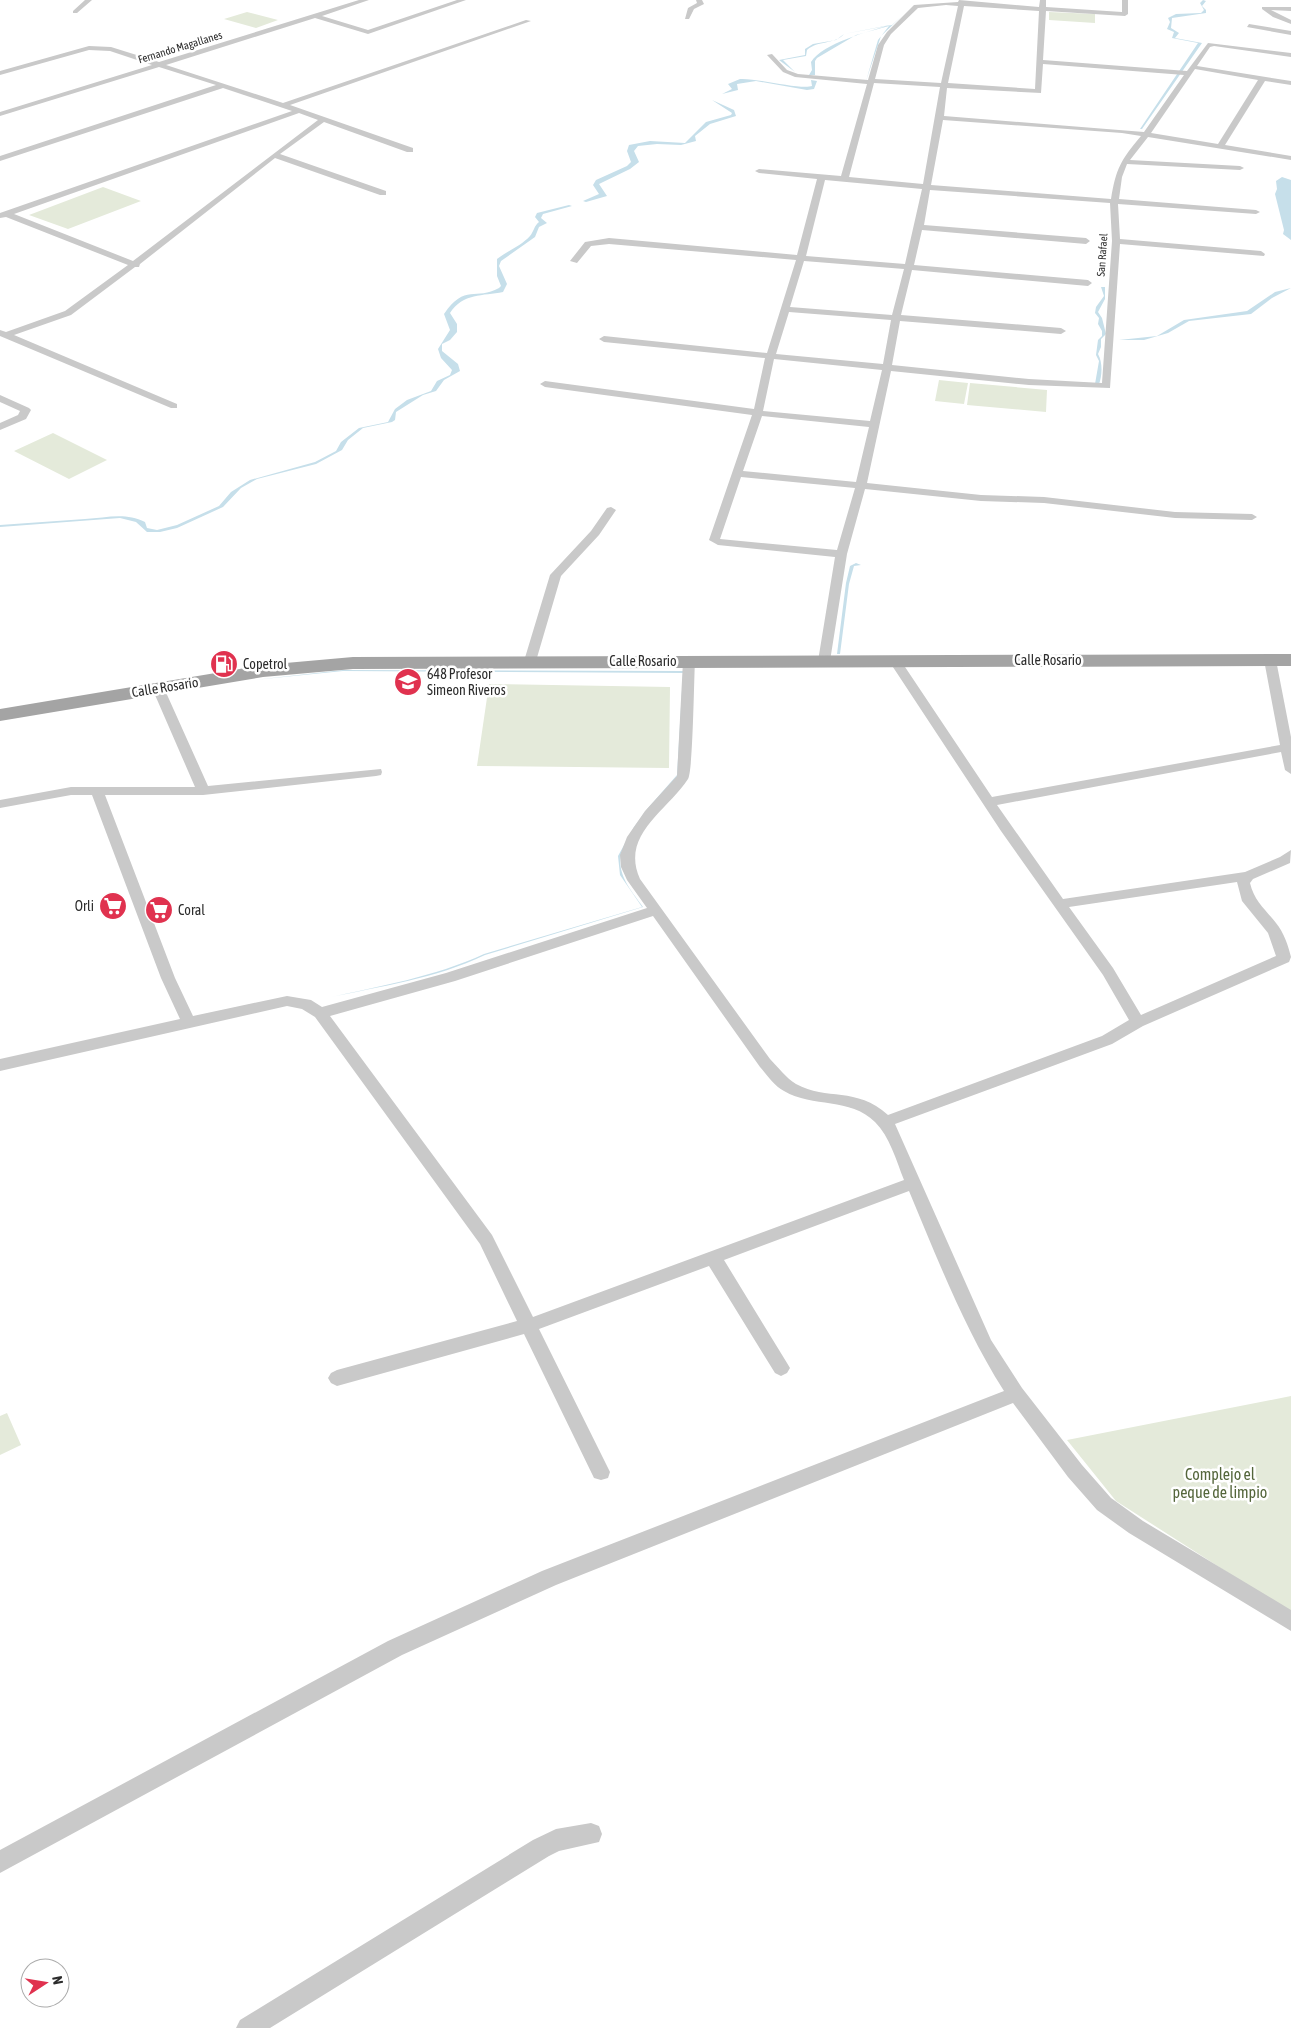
<svg xmlns="http://www.w3.org/2000/svg" width="1291" height="2028" viewBox="0 0 1291 2028" font-family="'Asap Condensed',sans-serif">
  <style>
    .green { fill: #e4eada }
    .water { fill: #c6dfea }
    .lines { fill: none; stroke-linecap: round; stroke-linejoin: round }
    .minor { fill: #c9c9c9; fill-rule: evenodd }
    .primary { fill: #a4a4a4; fill-rule: evenodd }
    .labels { text-anchor: middle; stroke-width: 5; stroke-linejoin: round; paint-order: stroke }
    .far-street-label { font-size: 11px; fill: #2c2c2c; stroke: #fff }
    .street-label { font-size: 14px; fill: #2c2c2c; stroke: #fff }
    .poi-label { font-size: 14px; fill: #2c2c2c; stroke: #fff; text-anchor: start }
    .near-park-label { font-size: 16px; fill: #54663b; stroke: #fff }
  </style>
  <rect width="100%" height="100%" fill="#fff"/>
  <path class="green" d="M247 12 278 20 256 28 224 19Z
    M1049 12 1095 14V23L1049 20Z
    M103 187 141 201 68 229 29 215Z
    M939 380 968 383 964 404 935 401Z
    M970 383 1047 390 1046 412 967 405Z
    M53 433 107 460 69 479 14 451Z
    M489 684 670 687 669 768 477 766Z
    M1291 1396V1613L1116 1501 1067 1440Z
    M7 1413 21 1445 0 1455V1416Z"/>
  <path class="water" d="M1203 0 1206 1 1202 6 1206 10V13L1172 18 1171 28 1179 33 1175 38 1202 43 1142 129H1140L1198 43 1172 38 1174 32 1167 29 1170 22 1168 18 1176 14 1201 13 1204 10 1200 3Z
    M902 16 881 36 866 81 878 40 889 26 856 35 817 58 815 61V75H809L812 70 811 62C823 43 870 31 890 25L844 34C834 45 818 40 807 50L806 56 783 60 795 72 779 60 805 55V49L813 44 836 40 844 34 892 25Z
    M740 79C758 78 801 90 812 86L811 80 817 81 814 89 807 90 756 81 737 84 738 90 722 94 732 89 728 84Z
    M712 100 734 110 736 116 710 124 695 136 696 141 681 145 657 144 638 146 634 151 639 162 630 169 599 184 607 196 586 202 583 201 599 194 593 185 596 180 627 166 631 162 627 151 629 145 650 141 685 143 706 122 731 115 732 113Z
    M1282 177 1291 180V240L1283 234 1284 230 1275 194 1277 189 1276 181Z
    M569 205 572 206 543 214 541 218 547 223 539 227 535 237 501 261 499 266 507 284 503 292C483 296 463 293 450 313L457 324V332L450 340 442 344V351L458 364 460 371 444 380 436 391 423 395 396 412 395 420 392 422 363 428 348 440 342 450 316 464 257 479 241 488 223 507 177 528 160 532H147L136 522 120 518 0 527V525C28 523 57 521 85 519 106 518 125 512 145 522L147 528 157 530 177 525 219 506 231 492 250 480 315 462 336 451 341 442 359 428 388 422 395 409 407 400 431 391 437 381 450 375 452 370 441 358 438 349 450 330 444 314C465 283 476 301 499 288L501 286 497 276V259C507 251 521 246 530 236 534 231 534 226 539 222L535 217 537 213Z
    M1101 287H1105V299L1098 312 1102 318 1106 334 1101 339V347L1098 354C1103 363 1102 376 1099 384H1095L1099 361 1096 355 1098 340 1102 336V331L1098 324 1099 318 1095 313 1096 307 1104 296Z
    M1291 288 1272 298 1251 314 1189 321 1168 333 1144 340H1119L1157 336 1184 320 1247 311 1275 292Z
    M856 563 861 565 854 566 849 584 840 654H837L846 583 850 566Z
    M343 670 684 671 678 775 622 851C615 873 631 890 643 907L485 955C435 979 381 986 327 998 380 986 434 977 484 954L642 907 620 875 618 856 634 827 648 808 677 775 683 673 343 671 253 680Z"/>
  <g class="lines">
    <path class="minor" d="M85 0H92L77 13H73V11Z
      M359 0H369L322 16 368 30 457 0H466L368 34 315 18 166 65 283 103 526 20 531 21 290 105 413 148V152H407L324 122 280 154 386 191V195H380L275 158 140 264 139 267H135L71 315 14 335 177 404V408H171L0 336V330L6 332 65 311 128 265 6 217 0 218V213L292 111 223 88 0 161V156L216 85 159 67 0 116V112L152 65 110 51 89 50 0 75V71L89 46 111 47 159 62ZM299 113 318 120 133 261 14 214Z
      M696 0H702L704 4 694 9 689 19H685L688 8 697 3Z
      M959 0 1039 7 1040 0H1046V7L1122 12V0H1128V14L1125 16 1046 11 1043 60 1187 71 1208 43 1291 53V57L1214 46 1210 47 1197 66 1291 81V85L1265 81 1225 145 1291 156V160L1148 137 1130 160 1240 166 1244 168 1240 170 1127 164 1122 177 1119 199 1256 210 1260 212 1256 214 1118 204 1120 239 1261 251 1265 254 1264 256 1120 244 1110 388 1029 385 891 371 867 483 981 495 1044 497 1175 512 1252 514 1257 517 1252 520 1175 518 1044 503 981 501 865 489 847 554 830 661 824 665 818 661 835 557 718 545 709 540 752 415 545 387 540 384 545 381 754 409 765 358 604 342 599 339 604 336 767 353 796 260 609 244 591 246 577 263 570 261 585 242 609 238 797 255 817 179 759 173 755 171 759 169 841 176 867 84 795 77 783 72 767 55 772 54 787 70 798 74 868 80 878 45 887 32 914 5 958 2ZM946 5 958 6 941 83 875 79 884 45 891 34 918 8ZM964 6 1039 11 1035 89 948 83ZM1043 64 1184 75 1144 132 944 116 947 88 1041 93ZM1195 69 1258 80 1218 144 1151 133ZM874 83 940 87 923 184 849 177ZM943 120 1122 133 1141 136C1121 160 1116 168 1111 199L931 185ZM825 180 922 189 905 264 806 256ZM930 190 1110 203 1112 241 1102 383 1029 379 892 365 900 321 1061 334 1066 331 1061 328 901 315 912 270 1088 286 1092 283 1088 280 914 265 922 230 1086 244 1090 241 1086 238 924 225ZM804 261 904 269 892 315 790 307ZM789 312 891 320 883 364 776 354ZM774 359 882 370 870 421 763 411ZM762 416 869 427 856 482 743 471ZM741 477 855 488 837 550 720 539Z
      M1262 7H1291V11L1271 10 1291 20V24L1273 17 1262 9Z
      M1249 24 1291 31V35L1247 27Z
      M0 395 29 408 31 410 26 419 0 430V423L18 415 20 411 0 402Z
      M611 507 616 510 599 535 561 576 536 661 530 665 526 664 524 661 550 575 591 531 607 508Z
      M1270 656 1276 660 1291 737V774L1285 770 1281 752 997 805 1063 899 1245 872 1280 857 1291 850 1290 863 1253 879 1250 883C1254 901 1266 910 1276 923 1284 933 1288 945 1291 957L1289 962 1143 1026 1112 1044 895 1124 991 1340 1022 1388 1082 1465 1111 1498 1143 1521 1291 1610V1631L1129 1533 1097 1510 1068 1477 1013 1403 556 1585 402 1655 0 1873V1850L388 1641 542 1571 1004 1391C964 1328 938 1260 909 1191L724 1260 787 1363 790 1368 787 1373 781 1376 775 1373 709 1266 539 1329 610 1472 608 1478 601 1480 594 1478 524 1334 337 1386 331 1383 328 1378 331 1373 337 1370 517 1321 480 1244 315 1017 302 1009 287 1006 0 1071V1059L180 1019 161 978 92 795H71L0 808V800L71 787H195L152 688 158 684 164 688 208 786 381 769 382 772 381 775 376 776 203 795H105L175 978 193 1016 287 996 311 1000 322 1007 446 973 647 908 627 880 621 867 620 855 627 837 645 811 677 776 683 661 689 657 693 658 695 661C694 677 693 772 688 779 667 811 620 835 640 879L770 1059C778 1067 786 1078 796 1084 827 1101 856 1086 888 1115L1102 1036 1129 1020 1103 975 1001 831 889 661 891 658H899L992 797 1280 745 1264 660ZM1237 882 1242 901 1268 933 1276 956 1141 1015 1113 968 1069 907ZM653 916 760 1067C767 1075 774 1086 784 1091 813 1108 850 1097 875 1122 890 1137 896 1160 904 1180L533 1317 492 1235 330 1016 455 981Z
      M591 1823 599 1826 602 1834 599 1842 559 1851 549 1856 270 2028H236L240 2020 533 1840 556 1829Z"/>
    <path class="primary" d="M1291 654V666L353 669 263 677 0 721V709L263 665 353 657Z"/>
  </g>
  <defs>
    <g id="fuel-disc" transform="scale(1.4375)"><circle r="9.5" fill="#e0324f" stroke="#fff"/><path d="M-5.5-6h7V0h2V4h1.3V-2.5L3-4.5l.8-.8L6-3V5H2.5V1h-1V6h-7ZM-4.2-4.7v3.2H.2V-4.7Z" fill="#fff"/></g>
    <g id="school-disc" transform="scale(1.4375)"><circle r="9.5" fill="#e0324f" stroke="#fff"/><path d="M0-5L7-2L0 1L-7-2ZM-4 1L0 2.5L4 1V4Q0 6-4 4Z" fill="#fff"/></g>
    <g id="supermarket-disc" transform="scale(1.4375)"><circle r="9.5" fill="#e0324f" stroke="#fff"/><path d="M-6-5.5h2.5l.6 2H6L4.5 2H-2.5L-4.4-4H-6ZM-1.5 3.2a1.3 1.3 0 1 0 .1 0ZM3 3.2a1.3 1.3 0 1 0 .1 0Z" fill="#fff"/></g>
  </defs>
  <g fill-rule="evenodd">
    <use href="#fuel-disc" x="224" y="664"/>
    <use href="#school-disc" x="408" y="682"/>
    <use href="#supermarket-disc" x="113" y="906"/>
    <use href="#supermarket-disc" x="159" y="910"/>
  </g>
  <g class="labels">
    <g class="far-street-label">
      <text transform="translate(180 47) rotate(-17)" y="4">Fernando Magallanes</text>
      <text transform="translate(1102 255) rotate(-86)" y="4">San Rafael</text>
    </g>
    <g class="street-label">
      <text x="1048" y="665">Calle Rosario</text>
      <text x="643" y="666">Calle Rosario</text>
      <text transform="translate(165 687) rotate(-9)" y="5">Calle Rosario</text>
    </g>
    <g class="poi-label">
      <text x="243" y="669">Copetrol</text>
      <text x="427" y="679">648 Profesor<tspan x="427" dy="16">Simeon Riveros</tspan></text>
      <text x="94" y="911" text-anchor="end">Orli</text>
      <text x="178" y="915">Coral</text>
    </g>
    <g class="near-park-label">
      <text x="1220" y="1480">Complejo el<tspan x="1220" dy="18">peque de limpio</tspan></text>
    </g>
  </g>
  <g transform="translate(45 1983) rotate(78)"><circle r="24" fill="#ffffff" stroke="#ababab"/>
  <path d="M0-4L9 19L0 12L-9 19Z" fill="#e0324f"/>
  <text y="-8" font-size="14" font-weight="bold" text-anchor="middle" fill="#2c2c2c">N</text>
  </g>
</svg>
